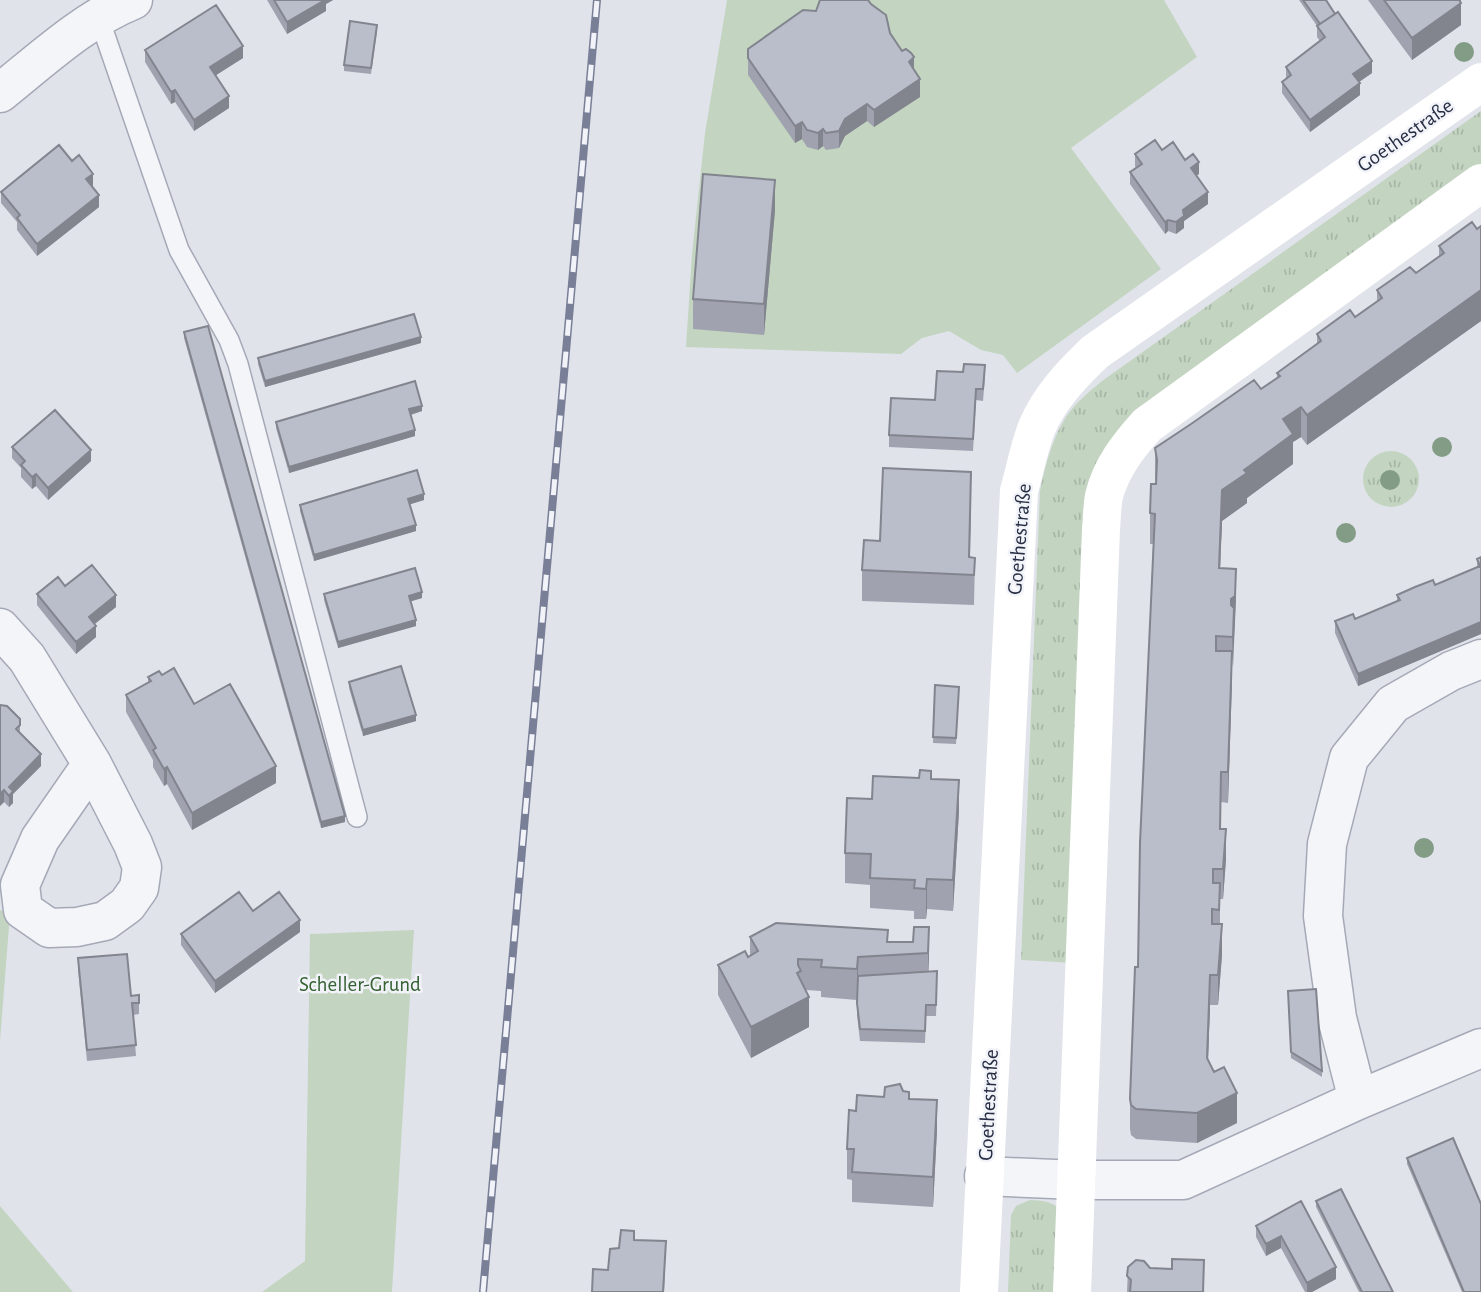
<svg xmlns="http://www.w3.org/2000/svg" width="1481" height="1292" viewBox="0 0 1481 1292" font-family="'Alegreya Sans',sans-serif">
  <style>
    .grass { fill: url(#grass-tufts) }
    .green { fill: #c3d5c1 }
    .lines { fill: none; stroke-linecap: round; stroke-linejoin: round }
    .lane-casing { stroke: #a5a9b6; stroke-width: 22 }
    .street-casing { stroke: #a5a9b6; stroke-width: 41 }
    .lane { stroke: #f4f5f9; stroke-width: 19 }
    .street { stroke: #f4f5f9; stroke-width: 38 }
    .secondary { stroke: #fff; stroke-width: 38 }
    .rail-casing { stroke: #797f96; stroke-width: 8 }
    .rail { stroke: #f1f3f8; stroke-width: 5; stroke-dasharray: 16; stroke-linecap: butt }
    .tree { fill: #829c86 }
    .wall { fill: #a0a3af }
    .shaded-wall { fill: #82858e }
    .building { fill: #babecb; stroke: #82858e; stroke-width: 2 }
    .labels { text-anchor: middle; stroke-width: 5; stroke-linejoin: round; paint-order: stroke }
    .street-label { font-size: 21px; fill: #272e44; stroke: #f1f3f8 }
    .park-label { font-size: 21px; fill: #356133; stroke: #f1f3f8 }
  </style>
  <defs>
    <pattern id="grass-tufts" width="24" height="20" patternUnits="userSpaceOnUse" patternTransform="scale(1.75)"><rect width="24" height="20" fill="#c3d5c1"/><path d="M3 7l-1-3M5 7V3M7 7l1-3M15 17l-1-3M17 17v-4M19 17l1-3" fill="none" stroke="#a8b7a7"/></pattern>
  </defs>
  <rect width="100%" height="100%" fill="#e1e3eb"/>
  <path class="grass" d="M1481 111V171L1142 414 1108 443 1095 465 1075 963 1021 960 1040 491C1045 466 1052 439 1066 417 1075 403 1089 392 1102 381Z
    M1363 479a28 28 0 1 1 56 0a28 28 0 1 1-56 0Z
    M1030 1200C1045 1201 1052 1201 1063 1212L1060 1292H1008L1011 1215 1016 1206Z"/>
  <path class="green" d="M727 0H1164L1197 57 1071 148 1161 269 1017 373 1003 355 981 350 949 331 922 338 901 354 686 347 692 254 705 133Z
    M0 910 10 914 0 1041Z
    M414 930 392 1292H262L305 1261 310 934Z
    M0 1206 73 1292H0Z"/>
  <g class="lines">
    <g class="lane-casing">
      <path id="lane" d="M99 18 179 250 229 340 238 364 357 817"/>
    </g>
    <g class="street-casing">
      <path id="street" d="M0 93C40 61 85 19 133 0
        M0 628 27 658 92 764 133 844 142 867 139 888 127 905 105 921 77 927 49 928 23 910 20 885 40 839 92 764
        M1358 1100 1337 1018 1323 916 1327 844 1349 758 1393 704 1451 671 1481 659
        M984 1176 1077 1180H1183L1358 1100 1481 1048"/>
    </g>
    <use href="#lane" class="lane"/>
    <use href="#street" class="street"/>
    <path class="secondary" d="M979 1292 1019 491C1025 470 1029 447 1037 427 1050 397 1072 374 1095 352L1481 82
      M1072 1292 1101 529C1102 518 1102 506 1104 496 1111 468 1128 446 1147 425L1481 183"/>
    <g class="rail-casing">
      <path id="rail" d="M483 1292 597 0"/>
    </g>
    <use href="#rail" class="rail"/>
  </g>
  <g class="tree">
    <circle cx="1464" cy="52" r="10"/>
    <circle cx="1442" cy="447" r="10"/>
    <circle cx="1390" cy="480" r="10"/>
    <circle cx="1346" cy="533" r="10"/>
    <circle cx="1424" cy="848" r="10"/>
  </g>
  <path class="wall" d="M267 0H333L326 4V11L287 34Z
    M1299 0H1326L1372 73 1359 82 1360 95 1310 132 1282 93V82L1286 79V67L1320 41 1317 37V26Z
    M1368 0H1461V25L1412 60Z
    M377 31 371 74 344 71V65Z
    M890 33 914 70 920 97 874 127 867 121 845 136 839 148 826 150 823 146 818 150 807 147 802 139 795 143 748 75V58Z
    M145 50 243 58 216 75 229 108 194 131 175 102 171 104 145 62Z
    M1162 150 1185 160 1199 174 1196 175 1208 204 1184 221V228L1176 234 1168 231 1165 234 1130 184V172L1136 168 1135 166V154Z
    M72 161 93 185 92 187 99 207 37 256 17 230V222L1 203V192Z
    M775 210 764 335 693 329V299Z
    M1481 226V321L1307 445 1301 437 1293 442V464L1247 498V503L1222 521 1220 568 1236 599 1232 667 1228 803 1221 802V829L1226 859 1223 899H1220V924L1222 955 1218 1005H1210L1208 1060 1237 1123 1197 1143 1136 1139 1131 1135 1130 1129V1099L1138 967 1153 544H1150V513L1156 484 1155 478V448L1261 389 1277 378V373L1317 344V334L1355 317 1377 302V290L1416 273 1439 257V246L1477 229Z
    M184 332 345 822 321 828 184 338Z
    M421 343 265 387 258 364V358Z
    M985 377 983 401 976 400 973 451 889 447V435L935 400Z
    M422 411 411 415 415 436 289 473 276 428V422Z
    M12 447 91 461 48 500 36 486 32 489 21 477V468L12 458Z
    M424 500 410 504 416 531 314 561 300 511V505Z
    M971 502 970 557 975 558 974 605 862 601V570L880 541Z
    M1481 557V634L1358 686 1335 633V621L1355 619 1397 601V595L1435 585 1477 567V559Z
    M65 586 116 607 95 624 96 637 76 654 37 605V594Z
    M324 594 422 598 411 601 416 626 338 648 324 600Z
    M162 675 194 704 276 783 192 830 167 784 164 786 153 767V760L126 712V695L148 682V677Z
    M349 682 416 721 363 736 349 688Z
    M935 685 959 687 956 744 933 743Z
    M20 719V732L41 766 13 794V803L9 807 4 802 0 806Z
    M931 779 959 811 953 911 927 909 926 919H914V911L870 908V885L845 883V853L872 799Z
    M253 911 300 932 215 993 181 945V934Z
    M929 927 928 972 937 983 936 1016H926L925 1043 860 1041 857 1015 858 992 857 1000 821 997V991L806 990 809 1027 751 1058 718 995V965L750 956V937L888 942H913Z
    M78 958 131 996 139 995V1014L133 1015 136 1056 87 1061 78 970Z
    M1288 991 1322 1071V1077L1291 1058Z
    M903 1091 937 1130 933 1207 852 1202V1180L847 1179V1149L856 1111 884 1097Z
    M1407 1158 1481 1292H1462L1407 1164Z
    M1301 1201 1336 1279 1312 1292H1305L1281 1248 1266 1256 1256 1237V1226Z
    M1316 1201 1393 1292H1359L1316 1207Z
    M1128 1267 1150 1268 1204 1292H1127Z"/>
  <path class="shaded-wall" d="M323 0H333L326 4V11L287 34V22Z
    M1452 0H1461V25L1412 60V38Z
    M243 46V58L210 79V67Z
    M914 57V75L909 62Z
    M1372 61V73L1353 86V74Z
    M920 79V97L874 127V110Z
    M1360 83V95L1310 132V120Z
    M175 90V102L171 104V92Z
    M229 96V108L194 131V120Z
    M867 104V121L845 136 839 148V131L845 119Z
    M802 122V139L795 143V126Z
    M823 129V146L818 150V133Z
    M1199 162V174L1191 179V168Z
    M93 174V185L86 191V179Z
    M775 180V210L764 335V304Z
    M1208 192V204L1184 221V228L1176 234V222L1183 210Z
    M99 195V207L37 256V244Z
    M1168 220V231L1165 234V222Z
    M1481 290V321L1307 445V415Z
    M421 337V343L265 387V381Z
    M422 406V411L409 415V409Z
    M1301 407V437L1293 442V464L1247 498V503L1222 521 1219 598 1222 490 1244 470 1283 419Z
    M415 430V436L289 473V467Z
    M91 450V461L48 500V488Z
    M971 472V502L969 575V557Z
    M36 474V486L32 489V477Z
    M424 494V500L408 505V499Z
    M416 525V531L314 561V555Z
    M1236 569V599L1233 667 1231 599Z
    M422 592V598L409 602V596Z
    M116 595V607L89 628V617Z
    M416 620V626L338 648V642Z
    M1481 622V634L1358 686V674Z
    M96 626V637L76 654V642Z
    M1232 651V682L1228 803V772Z
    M416 715V721L363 736V730Z
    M41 754V766L13 794V803L9 807V787Z
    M276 766V783L192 830V813Z
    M167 767V784L164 786V769Z
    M959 780V811L953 911V880Z
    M4 790V802L0 806V794Z
    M345 816V822L321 828V822Z
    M1226 829V859L1223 899V869Z
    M927 879V909L926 919V889Z
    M300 920V932L215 993V981Z
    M1222 924V955L1218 1005V975Z
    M929 927V958L928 983V953Z
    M858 957V988L857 1000V969Z
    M1210 975V1005L1207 1089V1058Z
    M809 997V1027L751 1058V1027Z
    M1237 1093V1123L1197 1143V1113Z
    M937 1100V1130L933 1207V1177Z
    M1281 1236V1248L1266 1256V1244Z
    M666 1241 664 1292H663Z
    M1336 1267V1279L1312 1292H1307V1283Z"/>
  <path class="building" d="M274 0H325L287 22Z
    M820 0H868L871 4 886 15 890 33 902 51 906 49 911 53 914 57 909 62 920 79 874 110 867 104 845 119 839 131 826 133 823 129 818 133 807 130 802 122 795 126 748 58V49L803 10 816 11Z
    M1303 0H1326L1335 14 1320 24Z
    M1384 0H1459L1461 3 1412 38Z
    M216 5 243 46 210 67 229 96 194 120 175 90 171 92 145 50Z
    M1338 12 1372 61 1353 74 1360 83 1310 120 1282 82 1291 75 1286 67 1325 37 1317 26Z
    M350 21 377 25 371 68 344 65Z
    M1155 140 1162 150 1173 142 1185 160 1193 154 1199 162 1191 168 1208 192 1183 210 1184 216 1176 222 1168 220 1165 222 1130 172 1142 164 1135 154Z
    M59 145 72 161 79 155 93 174 86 179 99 195 37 244 17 218 20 215 1 192Z
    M703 174 775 180 764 304 693 299Z
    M1472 222 1477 229 1481 226V290L1307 415 1301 407 1283 419 1293 434 1244 470 1247 473 1222 490 1219 568 1236 569 1235 596 1231 599V605L1234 608 1233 637 1216 636V651H1232L1228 772H1221L1220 829H1226L1223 869H1213V883H1220L1219 910 1212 909V924H1222L1218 975H1210L1207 1058 1214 1072 1224 1067 1237 1093 1197 1113 1136 1109 1131 1105 1130 1099 1135 967H1138L1140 843 1155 514 1150 513 1151 484H1156L1157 460 1155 448 1191 424 1254 380 1261 389 1280 376 1277 373 1321 341 1317 334 1350 310 1355 317 1382 298 1377 290 1410 267 1416 273 1444 253 1439 246Z
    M414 314 421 337 265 381 258 358Z
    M208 326 345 816 321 822 184 332Z
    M964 364 985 365 983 389H976L973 439 889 435 891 398 935 400 937 371 963 372Z
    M415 381 422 406 409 409 415 430 289 467 276 422Z
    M55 410 91 450 48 488 36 474 32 477 21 465 25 461 12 447Z
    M883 468 971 472 969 557 975 558 974 575 862 570 864 540 880 541Z
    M417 470 424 494 408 499 416 525 314 555 300 505Z
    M1481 557V622L1358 674 1335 621 1353 614 1355 619 1400 600 1397 595 1415 587 1433 580 1435 585 1480 566 1477 559Z
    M92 565 116 595 89 617 96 626 76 642 37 594 58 577 65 586Z
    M415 568 422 592 409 596 416 620 338 642 324 594Z
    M401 666 416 715 363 730 349 682Z
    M174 668 194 704 230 684 276 766 192 813 167 767 164 769 153 750 156 748 126 695 151 681 148 677 159 671 162 675Z
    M935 685 959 687 956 738 933 737Z
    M0 705 7 706 20 719V725L16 729 41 754 9 787 13 791 9 796 4 790 0 794Z
    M920 770 931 771V779L959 780 953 880 927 879 926 889 914 888 915 880 870 878 871 854 845 853 847 798 872 799 873 776 919 778Z
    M239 892 253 911 279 892 300 920 215 981 181 934Z
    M776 923 888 930 887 942H913L914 927H929L928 953 858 957 857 969 821 967 822 960 798 959V965L801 971 797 973 809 997 751 1027 718 965 745 951 748 957 758 951 750 937Z
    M127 954 131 996 139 995V1003H132L136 1045 87 1050 78 958Z
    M937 971 936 1005H926L925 1031 860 1029 857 1003 858 976Z
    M1316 989 1322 1071 1291 1052 1288 991Z
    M900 1084 903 1091 909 1092V1099L937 1100 933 1177 852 1172 854 1149H847L849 1110 856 1111 857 1095 884 1097 885 1087Z
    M1453 1138 1481 1204V1292H1464L1407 1158Z
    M1341 1189 1393 1292H1362L1316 1201Z
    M1301 1201 1336 1267 1307 1283 1281 1236 1266 1244 1256 1226Z
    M621 1230 634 1231V1240L666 1241 663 1292H592L593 1269 608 1270 610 1249 619 1248Z
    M1172 1259 1204 1260 1203 1292H1130L1131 1280 1127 1276 1128 1267 1136 1260 1144 1261 1150 1268 1172 1269Z"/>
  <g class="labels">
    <g class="street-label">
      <text transform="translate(1405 135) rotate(-35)" y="7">Goethestraße</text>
      <text transform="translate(1019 539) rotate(-85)" y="7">Goethestraße</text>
      <text transform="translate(988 1105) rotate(-87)" y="7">Goethestraße</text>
    </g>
    <g class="park-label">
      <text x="360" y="991">Scheller-Grund</text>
    </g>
  </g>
</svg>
